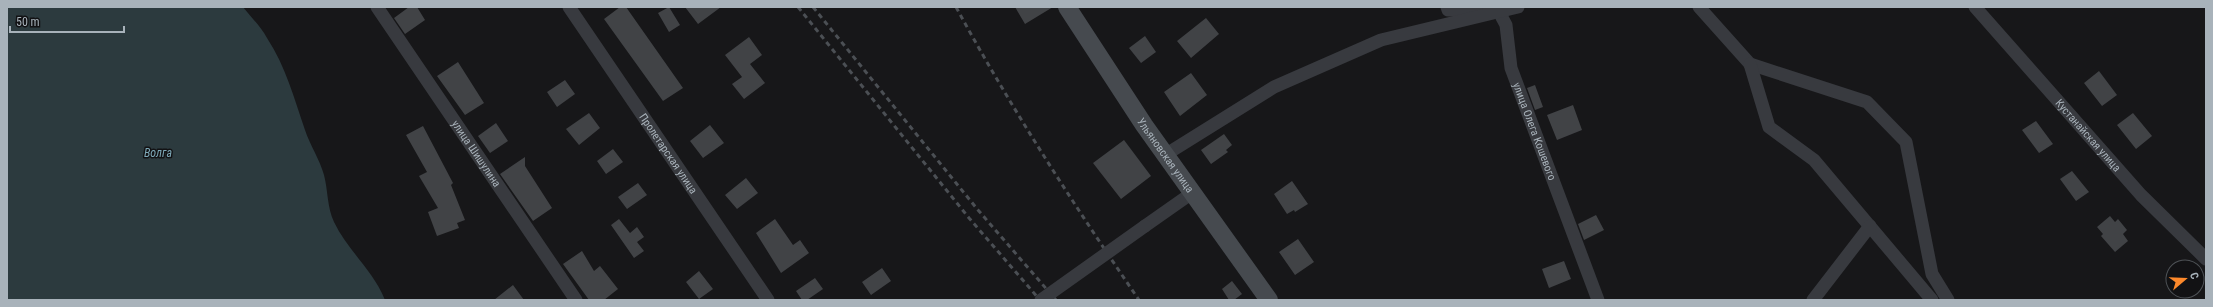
<svg xmlns="http://www.w3.org/2000/svg" width="2213" height="307" viewBox="0 0 2213 307" font-family="'Roboto Condensed',sans-serif">
  <style>
    .water { fill: #2c3a3e }
    .building { fill: #414346 }
    .lines { fill: none; stroke-linecap: round; stroke-linejoin: round }
    .minor { stroke: #383a3f; stroke-width: 13 }
    .secondary { stroke: #464a4f; stroke-width: 18 }
    .rail { stroke: #4b4f54; stroke-width: 3; stroke-dasharray: 5 4; stroke-linecap: butt }
    .minor-bridge { stroke: #383a3f; stroke-width: 13 }
    .labels { text-anchor: middle; stroke-width: 3; stroke-linejoin: round; paint-order: stroke }
    .street-label { font-size: 11px; fill: #a8b2ba; stroke: #121214 }
    .water-label { font-size: 12px; font-style: italic; fill: #7da8b7; stroke: #121214 }
  </style>
  <rect width="100%" height="100%" fill="#171719"/>
  <path class="water" d="M7 7H243C251 17 261 27 267 38 286 67 294 98 305 130 310 145 320 160 324 175 328 190 327 207 334 222 348 251 373 270 385 300H7Z"/>
  <path class="building" d="M409 7H417L425 20 405 34 394 18Z
    M620 7H626L683 88 663 101 604 19Z
    M669 7 680 25 669 32 658 13Z
    M685 7H721L698 24Z
    M1015 7H1053L1025 24Z
    M1206 18 1219 34 1191 58 1177 41Z
    M1145 36 1156 52 1141 63 1129 48Z
    M749 37 762 55 750 64 765 83 744 99 732 84 742 77 725 55Z
    M458 62 484 103 465 115 437 76Z
    M2099 71 2117 95 2102 106 2084 83Z
    M1191 73 1207 95 1180 116 1164 92Z
    M565 80 575 94 557 107 547 92Z
    M1535 85 1543 107 1535 110 1527 88Z
    M1573 105 1582 130 1557 140 1547 115Z
    M589 113 600 128 579 145 566 129Z
    M2133 113 2152 136 2136 149 2117 125Z
    M2036 121 2053 144 2039 153 2022 130Z
    M496 123 508 141 490 153 478 136Z
    M710 125 724 143 703 158 690 141Z
    M423 126 453 183 451 185 465 220 457 223 459 228 437 236 428 212 438 208 419 176 427 172 406 135Z
    M1224 134 1232 145 1226 150 1228 152 1211 164 1201 150Z
    M1124 140 1151 176 1121 199 1093 163Z
    M613 149 623 162 606 174 597 161Z
    M525 157V166L552 208 533 221 500 174Z
    M2072 171 2089 192 2076 201 2060 179Z
    M746 178 758 193 737 209 725 195Z
    M1292 181 1308 204 1295 212 1294 210 1287 214 1274 194Z
    M638 183 647 195 627 209 618 197Z
    M1596 215 1604 230 1584 240 1578 224Z
    M2110 216 2115 222 2118 219 2127 230 2123 234 2128 241 2115 252 2101 236 2103 234 2097 227Z
    M619 219 630 233 637 227 644 237 637 242 644 251 634 258 611 225Z
    M775 219 793 245 800 240 809 253 781 273 756 233Z
    M1298 239 1314 262 1295 275 1279 252Z
    M582 251 594 271 600 266 618 289 604 300H589L563 264Z
    M1564 261 1571 279 1549 288 1542 269Z
    M882 268 891 281 871 295 862 282Z
    M699 271 713 289 699 299 686 282Z
    M815 278 823 289 807 300H802L796 291Z
    M1232 281 1242 294 1234 300H1229L1222 289Z
    M513 285 524 300H494Z"/>
  <g class="lines">
    <g class="minor">
      <path id="s1" d="M377 7 576 300"/>
      <path id="s2" d="M569 7 768 300"/>
      <path id="s3" d="M1447 7 1448 10H1498L1506 25 1511 68 1598 300"/>
      <path d="M1699 7 1750 64 1867 102 1906 142 1932 274 1948 300"/>
      <path id="s4" d="M1975 7 2141 195 2206 259"/>
      <path d="M1750 64 1769 127 1814 160 1932 300"/>
      <path d="M1165 155 1274 87 1381 40 1518 7"/>
      <path d="M1145 226 1192 193"/>
      <path d="M1813 300 1870 226"/>
    </g>
    <path class="secondary" id="s5" d="M1067 7 1144 125 1269 300"/>
    <path class="rail" d="M798 7 969 218 1040 300
      M813 7 978 210 1056 300
      M956 7C1011 108 1074 205 1139 300"/>
    <path class="minor-bridge" d="M1041 300 1145 226"/>
  </g>
  <g class="labels">
    <g class="street-label">
      <text dy="4" stroke="none"><textPath href="#s3" startOffset="181">улица Олега Кошевого</textPath></text>
      <text dy="4" stroke="none"><textPath href="#s4" startOffset="171">Кустанайская улица</textPath></text>
      <text dy="4" stroke="none"><textPath href="#s1" startOffset="177">улица Шишулина</textPath></text>
      <text dy="4" stroke="none"><textPath href="#s2" startOffset="177">Пролетарская улица</textPath></text>
      <text dy="4" stroke="none"><textPath href="#s5" startOffset="178">Ульяновская улица</textPath></text>
    </g>
    <g class="water-label">
      <text x="158" y="157">Волга</text>
    </g>
  </g>
  <rect width="2213" height="307" fill="none" stroke="#a8b2ba" stroke-width="16"/>
  <g transform="translate(2185 279) rotate(71)"><circle r="19" fill="#121214" stroke="#4e5256"/>
  <path d="M0-3L7 15L0 10L-7 15Z" fill="#fd892b"/>
  <text y="-6" font-size="11" font-weight="bold" text-anchor="middle" fill="#a8b2ba">С</text>
  </g>
  <path d="M10 26v6h114v-6" fill="none" stroke="#a8b2ba" stroke-width="2"/>
  <text x="16" y="26" font-size="12" fill="#a8b2ba" stroke="#121214" stroke-width="3" paint-order="stroke">50 m</text>
</svg>
